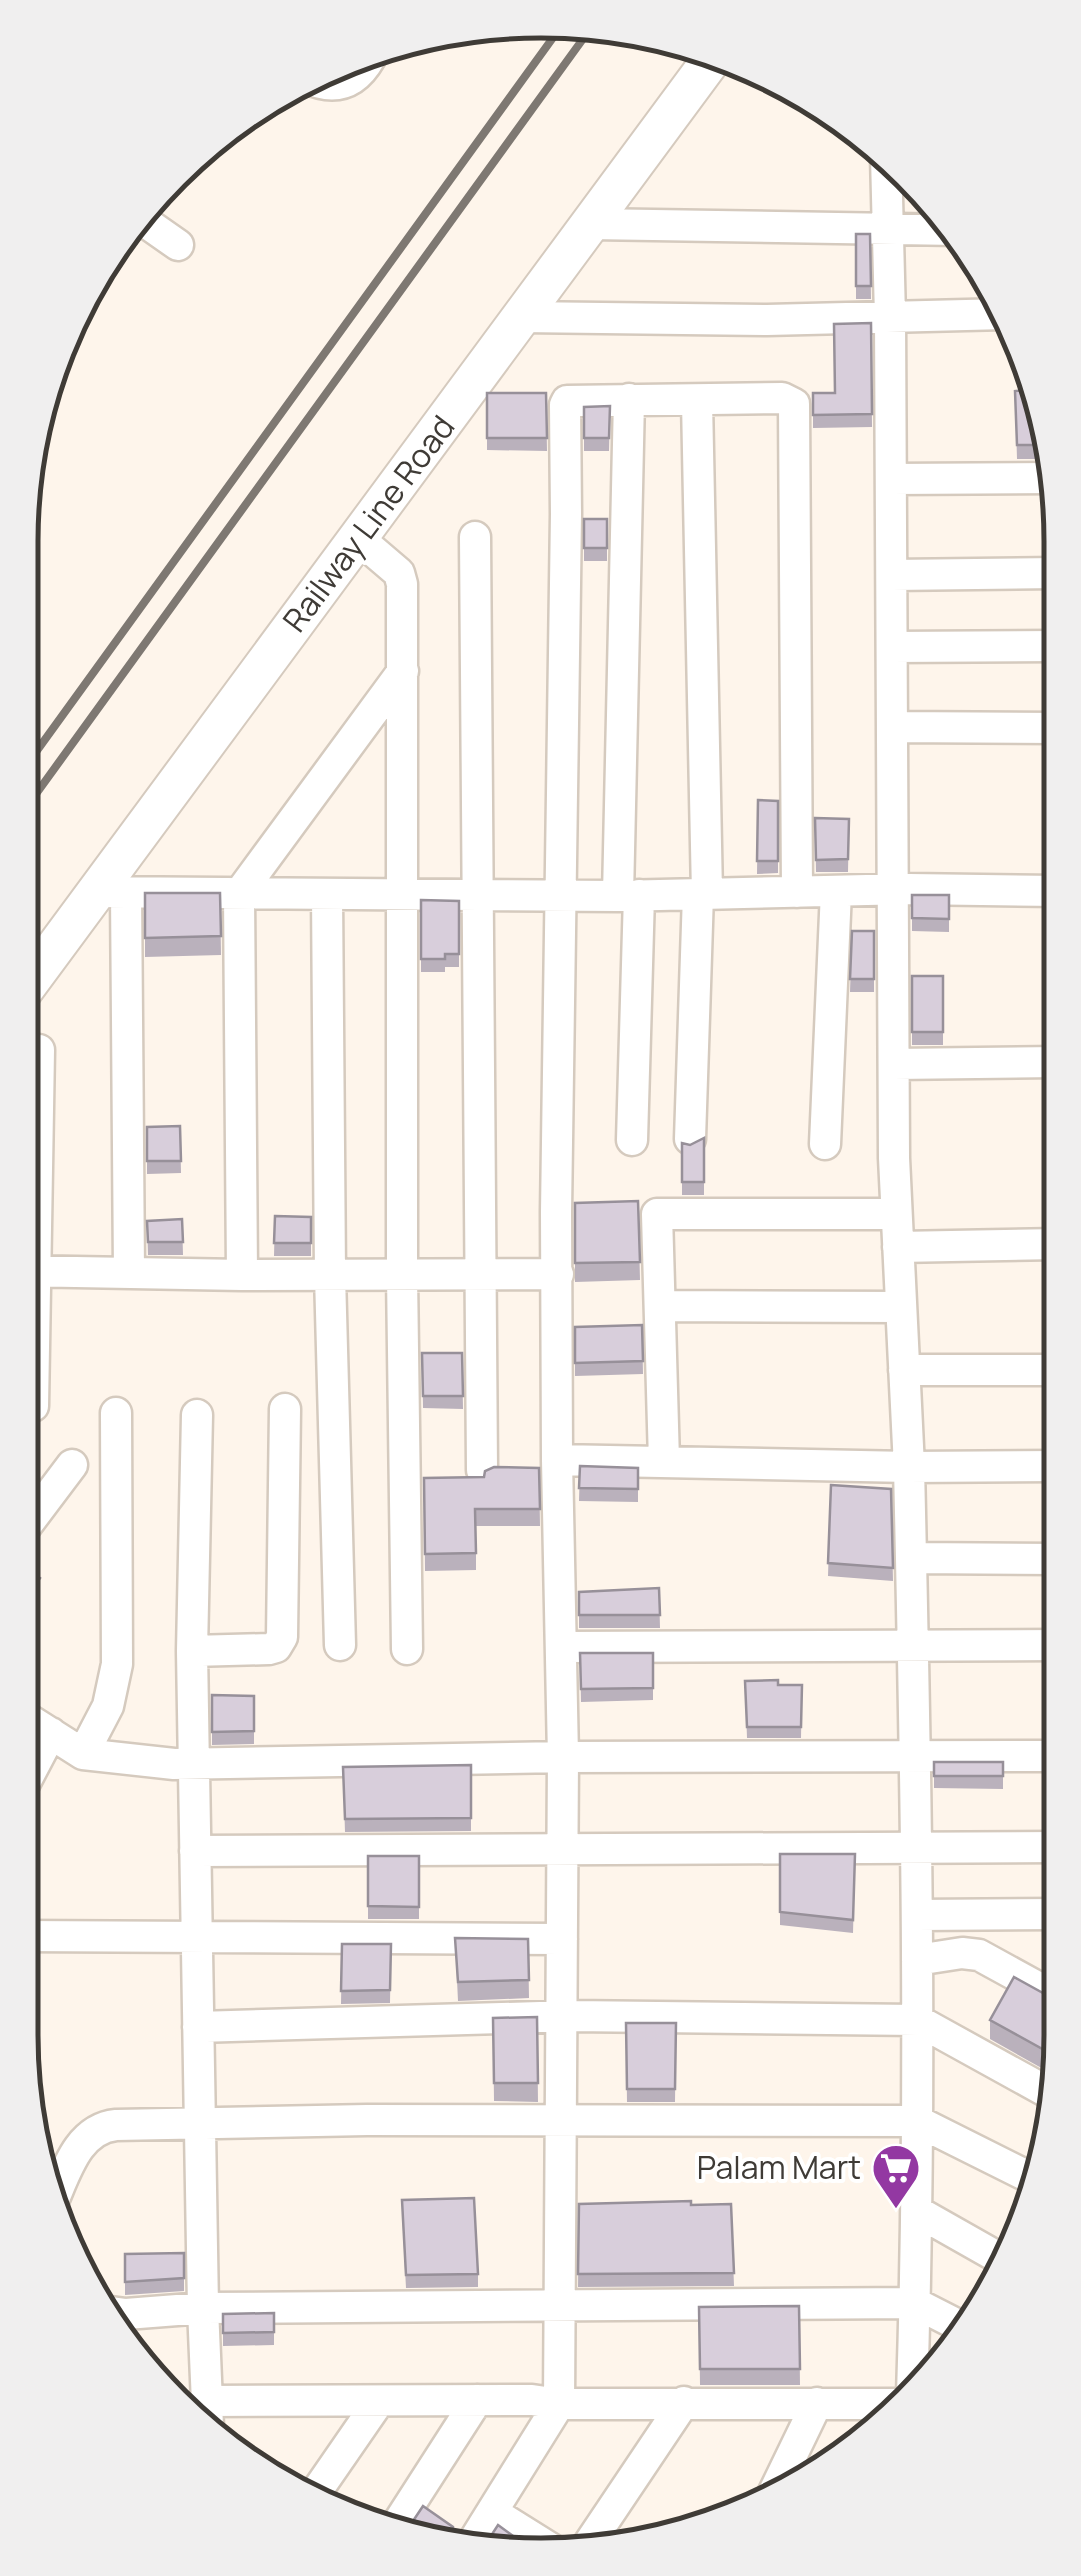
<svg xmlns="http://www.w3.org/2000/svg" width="1081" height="2576" viewBox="0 0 1081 2576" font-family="Manrope,sans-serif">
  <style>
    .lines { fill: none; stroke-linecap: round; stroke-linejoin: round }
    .minor-casing { stroke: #d5cabe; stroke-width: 35 }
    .tertiary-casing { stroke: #d5cabe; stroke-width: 42 }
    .minor { stroke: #fff; stroke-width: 30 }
    .tertiary { stroke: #fff; stroke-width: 38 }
    .rail { stroke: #7e7872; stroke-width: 8 }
    .wall { fill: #bab1bc }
    .shaded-wall { fill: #979099 }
    .building { fill: #d8cedb; stroke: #979099; stroke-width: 2.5 }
    .labels { text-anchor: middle; stroke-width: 8; stroke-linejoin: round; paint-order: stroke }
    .street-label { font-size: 32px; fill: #3f3b36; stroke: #fff }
    .poi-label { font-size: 32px; fill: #3f3b36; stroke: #fff; text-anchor: end }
    .rim { fill: none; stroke: #3f3b36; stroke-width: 5 }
  </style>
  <rect width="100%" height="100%" fill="#fef5eb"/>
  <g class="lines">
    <g class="minor-casing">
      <path id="minor" d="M305 78C333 90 354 86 370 58
        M138 217 178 245
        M590 224 957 230
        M521 317 767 320 1006 314
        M697 401 707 894
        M891 479 1056 478
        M475 537 482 1470
        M358 538 399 573 402 584V1275L407 1649
        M892 575 1057 573
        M892 647 1057 646
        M892 727 1057 728
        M96 892 618 896 909 889 1058 891
        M126 892 129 1273
        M327 894 330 1275 340 1645
        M618 896 629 399
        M894 1064 1058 1062
        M690 1139 698 894
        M632 1140 639 895
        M825 1144 836 891
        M898 1247 1059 1244
        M20 1271 242 1275 558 1274
        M242 1275 239 894 403 671
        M660 1306 900 1307
        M904 1370H1059
        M33 1406 39 1050
        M197 1415 192 1651 203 2308 915 2303 962 2327
        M557 1460 556 1212 566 514 565 405 567 401 782 398 794 404 797 892
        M664 1461 657 1214H896
        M20 1534 72 1465
        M911 1558 1060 1559
        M562 1647 1060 1645
        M192 1651 269 1649 276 1647 282 1637 285 1409
        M20 1714 83 1754 174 1764 563 1757 1060 1756
        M83 1754 108 1706 117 1664 116 1413
        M20 1792 51 1733
        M195 1851 1060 1847
        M917 1915 1061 1914
        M20 1936 562 1939
        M917 1960 962 1953 979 1955 1061 2000
        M198 2027 572 2016 917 2020 1051 2094
        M50 2208C65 2176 76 2129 116 2125L367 2120 917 2121 1037 2181
        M918 2212 1001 2259
        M111 2312 126 2314 203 2308 208 2427
        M912 2395C922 2085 916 1776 909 1467L1059 1466
        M207 2401 532 2400 559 2404H900
        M772 2496 817 2403
        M312 2498 379 2401
        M492 2512 553 2550
        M394 2529 477 2400
        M470 2547 559 2404 563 1757 557 1460 909 1467 894 1158 890 317 886 156
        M584 2551 684 2402"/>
    </g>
    <g class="tertiary-casing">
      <path id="tertiary" d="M20 995 717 52"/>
    </g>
    <use href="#minor" class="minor"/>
    <use href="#tertiary" class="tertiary"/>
    <path class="rail" d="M20 774 560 28
      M20 816 588 32"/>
  </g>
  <path class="wall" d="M856 234H870L871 299H856Z
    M871 323 872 427 813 428V393H835Z
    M1034 389 1053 459H1017L1015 391Z
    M487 393H546L547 451 487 450Z
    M610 406 609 451H584V407Z
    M584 519H607V561H584Z
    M758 800 778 801V873L757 874Z
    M815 818 849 819 848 872H816Z
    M145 893H220L221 955 145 957Z
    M912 895H949V932L912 931Z
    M421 900 459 901V967H445V972H421Z
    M852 931H874V992H850Z
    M912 976H943V1045H912Z
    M180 1126 181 1173 147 1174V1127Z
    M704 1138V1195H682V1143L690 1145Z
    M638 1201 640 1280 575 1282V1203Z
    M275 1216 311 1217V1256H274Z
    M182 1219 183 1255H148L147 1221Z
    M642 1325 643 1374 575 1376V1327Z
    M422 1353H462L463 1409 423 1408Z
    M580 1466 638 1468V1502L579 1501Z
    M539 1468 540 1526H476V1570L425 1571 424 1478 484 1477Z
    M831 1485 891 1489 893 1581 828 1576Z
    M659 1588 660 1628H579V1592Z
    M580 1653H653V1700L581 1702Z
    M745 1681 778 1685H802L801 1738H747Z
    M212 1695 254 1696V1744L212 1745Z
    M934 1762H1003V1789L934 1788Z
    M471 1765V1831L345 1832 343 1767Z
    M780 1854H855L853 1933 780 1925Z
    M368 1856H419V1919H368Z
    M455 1938 528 1939 529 1998 458 2001Z
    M342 1944H391L390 2003 341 2004Z
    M1052 1998 1061 2036 1054 2075 990 2039V2020Z
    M537 2017 538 2102 494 2101 493 2018Z
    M626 2023H676L675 2102H627Z
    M579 2204H731L734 2286 578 2287Z
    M402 2212 478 2274V2287L406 2288Z
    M184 2253V2291L125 2295V2254Z
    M799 2306 800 2385H700L699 2307Z
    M274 2313V2345L223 2346V2314Z
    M409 2527 453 2542 440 2546 409 2535Z"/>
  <path class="shaded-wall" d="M40 1578V1591L22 1618V1605Z"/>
  <path class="building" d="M856 234H870L871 286H856Z
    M871 323 872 414 813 415V393H835L834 324Z
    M1034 389 1049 445H1017L1015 391Z
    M487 393H546L547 438H487Z
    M610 406 609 438H584V407Z
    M584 519H607V548H584Z
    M758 800 778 801V861H757Z
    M815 818 849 819 848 859 816 860Z
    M145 893H220L221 936 145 938Z
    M912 895H949V919L912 918Z
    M421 900 459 901V954H445V959H421Z
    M852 931H874V979H850Z
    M912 976H943V1032H912Z
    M180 1126 181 1161H147V1127Z
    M704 1138V1182H682V1143L690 1145Z
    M638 1201 640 1262 575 1263V1203Z
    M275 1216 311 1217V1243H274Z
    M182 1219 183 1242H148L147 1221Z
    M642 1325 643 1361 575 1363V1327Z
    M422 1353H462L463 1396H423Z
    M580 1466 638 1468V1489L579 1488Z
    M494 1467 539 1468 540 1509H475L476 1553 425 1554 424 1478 484 1477 485 1471Z
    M831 1485 891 1489 893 1568 828 1563Z
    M20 1565 40 1578 22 1605 20 1604Z
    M659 1588 660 1615H579V1592Z
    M580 1653H653V1688L581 1689Z
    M778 1680V1685H802L801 1727H747L745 1681Z
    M212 1695 254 1696V1731L212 1732Z
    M934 1762H1003V1776H934Z
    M471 1765V1818L345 1819 343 1767Z
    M780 1854H855L853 1920 780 1912Z
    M368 1856H419V1907L368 1906Z
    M455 1938 528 1939 529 1980 458 1982Z
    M342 1944H391L390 1990 341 1991Z
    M1014 1977 1052 1998H1061V2036L1057 2057 990 2020Z
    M537 2017 538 2083H494L493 2018Z
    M626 2023H676L675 2089H627Z
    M474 2198 478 2274 406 2275 402 2200Z
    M691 2201V2205L731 2204 734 2273 578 2274 579 2204Z
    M184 2253V2278L125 2282V2254Z
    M799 2306 800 2369H700L699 2307Z
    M274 2313V2332L223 2333V2314Z
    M423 2506 453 2527V2542L457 2547 440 2546 432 2543 409 2527Z
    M498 2525 531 2549 482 2547 485 2545Z"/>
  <defs>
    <g id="supermarket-pin" transform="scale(2.5)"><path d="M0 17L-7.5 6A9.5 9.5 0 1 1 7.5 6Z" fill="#9338a2" stroke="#fff"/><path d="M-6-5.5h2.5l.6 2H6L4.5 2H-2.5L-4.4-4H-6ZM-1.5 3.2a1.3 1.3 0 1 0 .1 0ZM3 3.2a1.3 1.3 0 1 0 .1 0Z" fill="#fff"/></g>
  </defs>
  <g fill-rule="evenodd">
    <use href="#supermarket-pin" x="896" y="2168"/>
  </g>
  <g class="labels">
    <g class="street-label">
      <text transform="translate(369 524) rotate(-53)" y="11">Railway Line Road</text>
    </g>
    <g class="poi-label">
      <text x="861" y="2179">Palam Mart</text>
    </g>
  </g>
  <path d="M0 0H1081V2576H0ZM541 38H541A503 503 0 0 1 1044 541V2035A503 503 0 0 1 541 2538H541A503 503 0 0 1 38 2035V541A503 503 0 0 1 541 38Z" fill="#f0efef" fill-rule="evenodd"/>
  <path class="rim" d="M541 38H541A503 503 0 0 1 1044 541V2035A503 503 0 0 1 541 2538H541A503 503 0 0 1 38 2035V541A503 503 0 0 1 541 38Z"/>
</svg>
